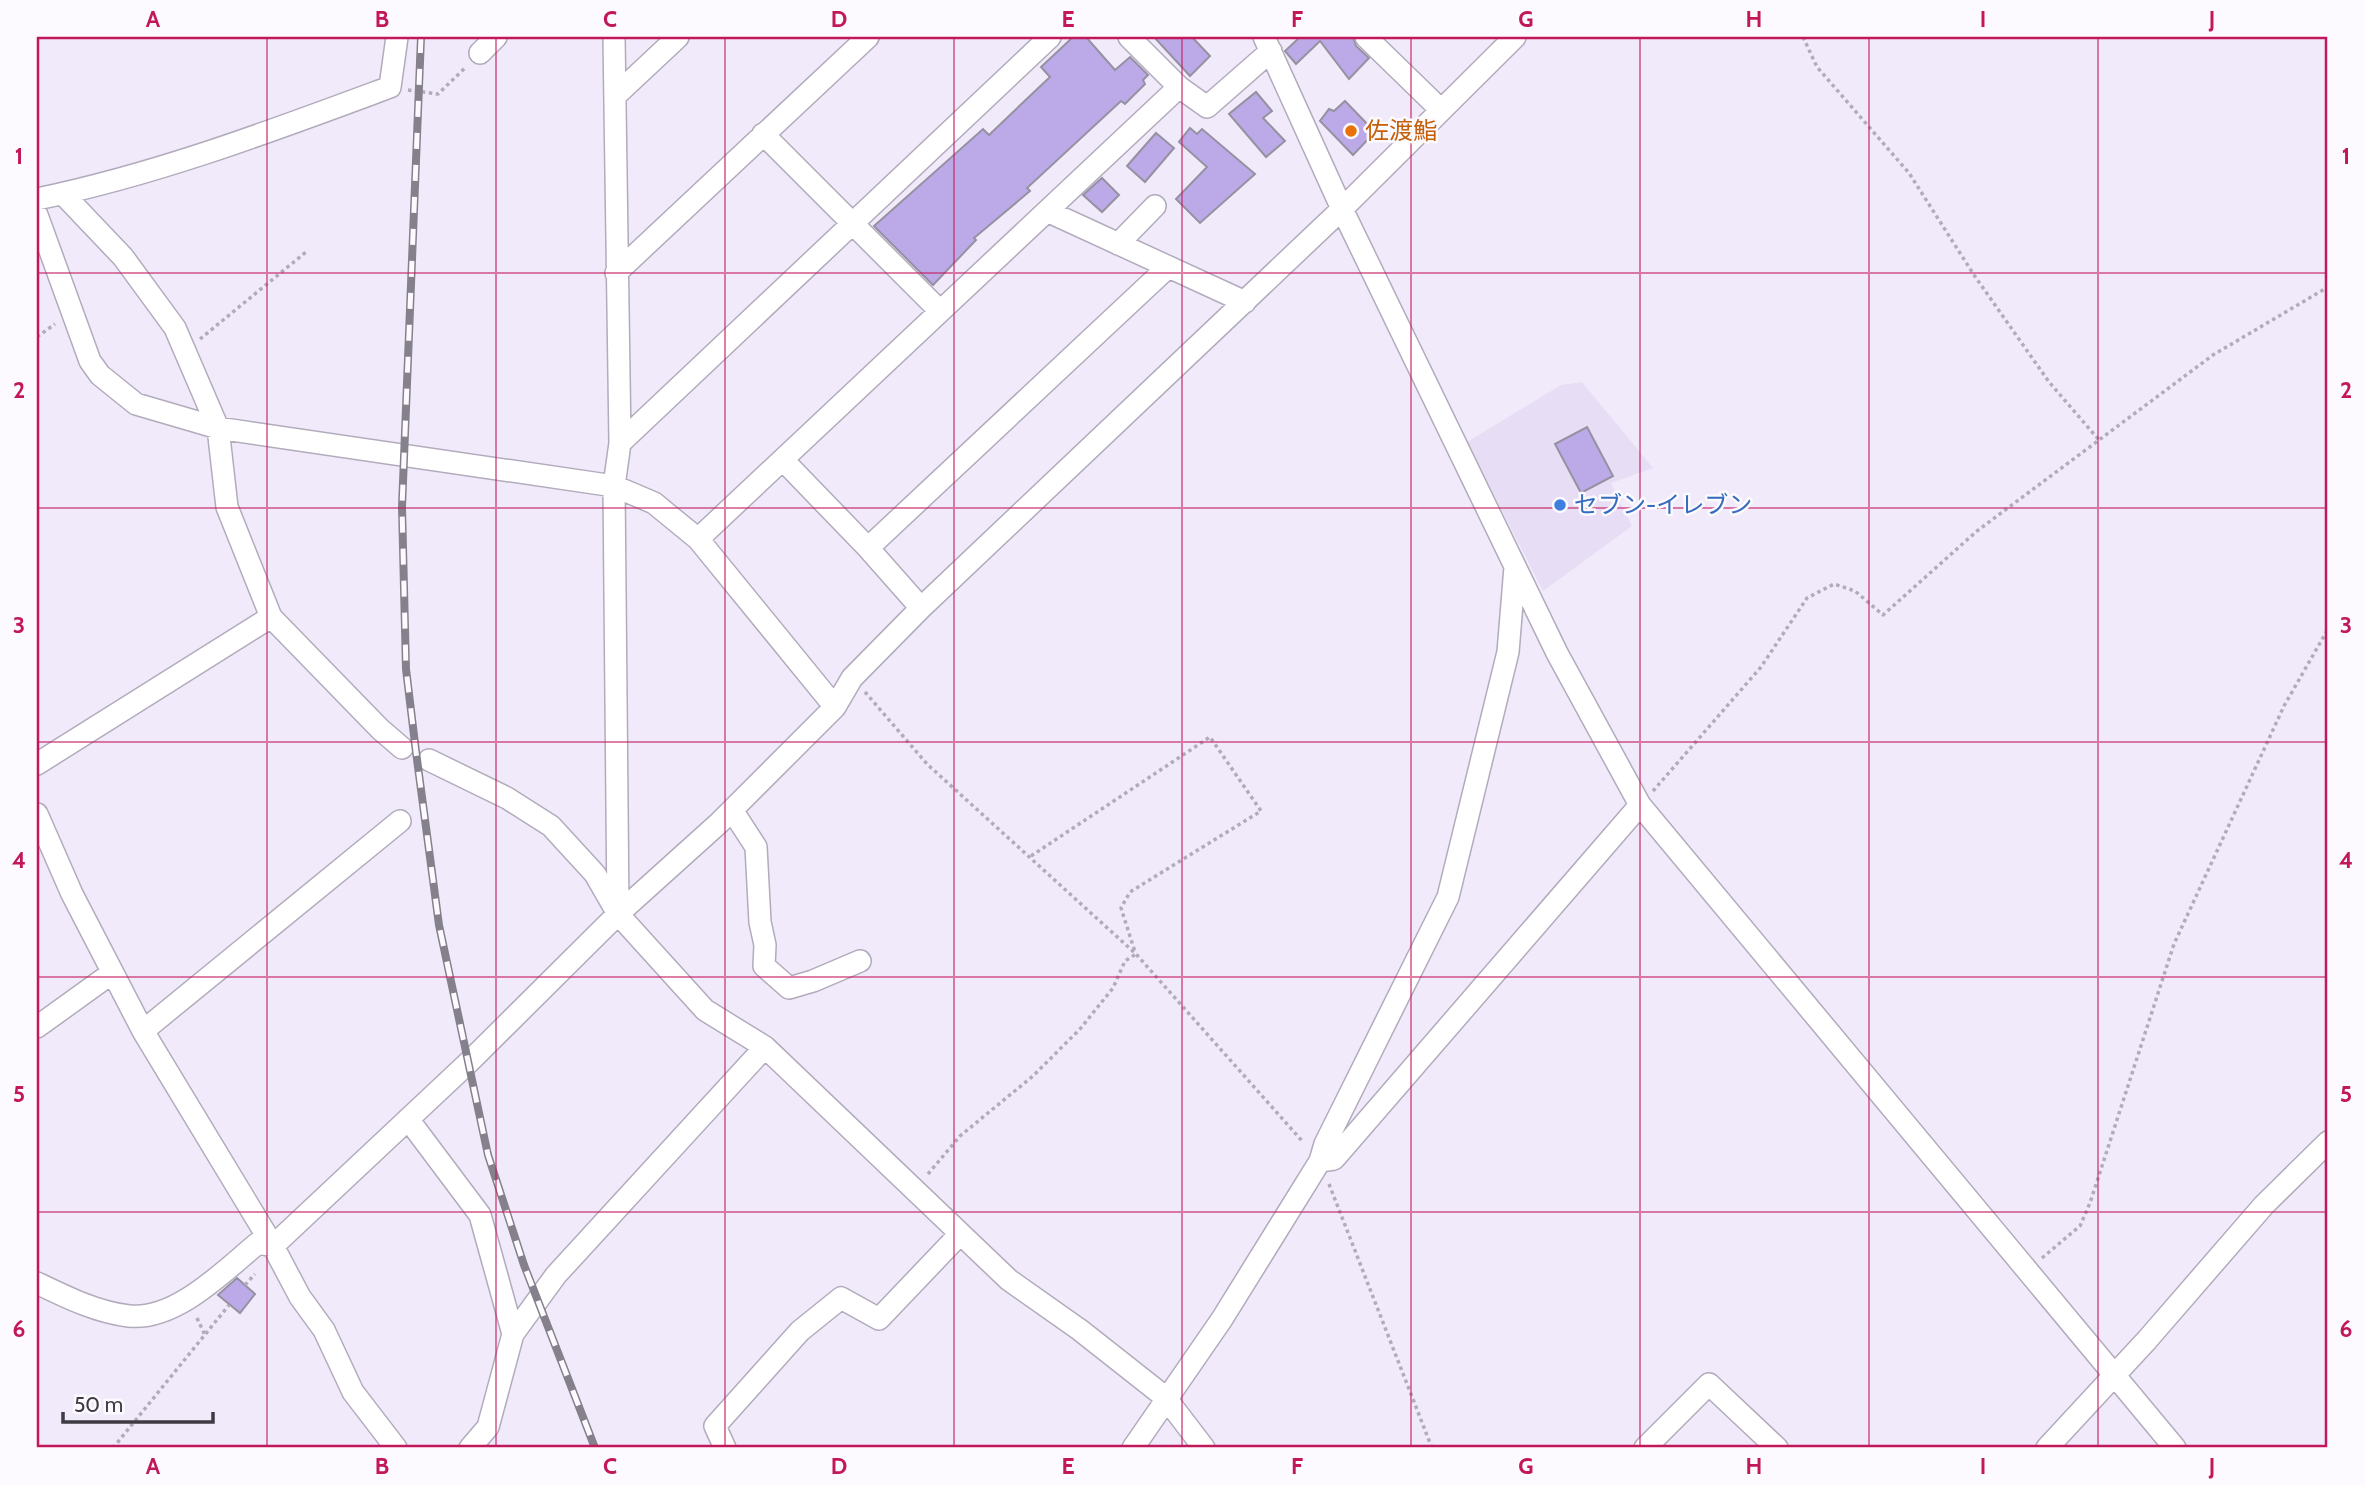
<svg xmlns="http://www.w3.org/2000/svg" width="2365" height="1485" viewBox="0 0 2365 1485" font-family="Cabin,'Noto Sans JP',sans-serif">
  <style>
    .built { fill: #e7ddf5 }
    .building { fill: #bcaae8; stroke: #9591a1; stroke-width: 2 }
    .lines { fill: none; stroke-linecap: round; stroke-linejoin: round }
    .minor-casing { stroke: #b2abbc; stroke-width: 24 }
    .path { stroke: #b2acba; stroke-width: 3.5; stroke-dasharray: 3.5 3.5; stroke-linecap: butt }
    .minor { stroke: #fff; stroke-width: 21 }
    .rail-casing { stroke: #85818c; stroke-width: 8 }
    .rail { stroke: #fcfafe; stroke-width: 5; stroke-dasharray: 16; stroke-linecap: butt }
    .grid { fill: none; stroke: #c2185b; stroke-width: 2; stroke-opacity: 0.55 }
    .food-dot { fill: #e8710a; stroke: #fcfafe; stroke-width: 2.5 }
    .shop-dot { fill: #3f7fe0; stroke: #fcfafe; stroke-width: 2.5 }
    .labels { text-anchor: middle; stroke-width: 5; stroke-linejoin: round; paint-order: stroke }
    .food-label { font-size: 24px; fill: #c56008; stroke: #fcfafe; text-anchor: start }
    .shop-label { font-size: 24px; fill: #366cbe; stroke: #fcfafe; text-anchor: start }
    .neatline { fill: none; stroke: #c2185b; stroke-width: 2.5 }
    .grid-label { font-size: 23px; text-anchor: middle; font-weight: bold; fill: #c2185b }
  </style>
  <rect width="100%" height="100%" fill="#f1eafb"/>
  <path class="built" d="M1582 382 1653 468 1611 483 1632 526 1543 591 1467 442 1561 385Z"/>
  <path class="building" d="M1073 37H1086L1115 70 1130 57 1148 75 1143 80 1145 84 1125 104 1121 101 1027 188 1030 191 974 238 976 240 933 285 874 226 983 129 989 135 1033 93 1050 77 1041 67Z
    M1154 37H1192L1210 56 1190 76Z
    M1300 37H1353L1356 46 1369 58 1349 79 1320 41 1296 64 1285 51Z
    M1256 92 1272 111 1263 118 1285 141 1266 157 1229 114Z
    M1345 101 1375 132 1353 155 1320 121 1329 109 1334 111Z
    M1190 128 1197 134 1202 129 1255 174 1200 223 1176 199 1207 167 1179 142Z
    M1156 133 1174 148 1145 182 1127 166Z
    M1102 178 1119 195 1102 212 1083 195Z
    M1587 427 1613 476 1581 493 1555 444Z
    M237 1278 255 1294 240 1313 218 1295Z"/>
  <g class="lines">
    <g class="minor-casing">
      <path id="minor" d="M614 37 620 443 614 486 618 912
        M1129 37 1179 87 1207 107 1271 51
        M1264 37 1342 209 1557 653 1640 805 2175 1448
        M1366 37 1440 109
        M480 53 496 37
        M615 96 678 37
        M763 134 940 311
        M63 194 123 257 175 328 218 428 227 507 271 617 380 729 402 748
        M37 199C158 174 274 130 390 87L397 37
        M1047 211 1245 302
        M37 215 90 361 100 375 136 404 218 428 614 486 654 503 698 539 835 707
        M1118 244 1155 206
        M616 273 868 37
        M620 443 1050 37
        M783 460 868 548 921 608
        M698 539 1179 87
        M868 548 1167 268
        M429 760 507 798 551 826 595 874 618 914 705 1010 765 1047 1009 1280 1080 1330 1165 1397 1204 1448
        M37 764 271 617
        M732 810 756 847 760 922 765 945 764 966 789 988 813 981 860 961
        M37 814 72 894 143 1031 273 1246 300 1297 324 1330 353 1392 396 1448
        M37 1027 112 973
        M143 1031 400 821
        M408 1119 480 1215 513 1334 488 1427 470 1448
        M1320 1161 1334 1159 1640 805
        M273 1246 468 1063 618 914 719 823 835 707 852 678 921 608 1342 209 1515 37
        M37 1283C66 1297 96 1312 129 1316 176 1321 225 1270 258 1243L273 1246
        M513 1334 556 1275 765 1047
        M725 1448 715 1426 800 1331 841 1298 879 1319 960 1234
        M1133 1448 1222 1319 1320 1161 1325 1144 1448 897 1508 652 1515 567
        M1645 1448 1709 1384 1777 1448
        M2047 1448 2147 1340 2264 1205 2328 1142"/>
    </g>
    <path class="path" d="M1803 37 1817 67 1909 173 1974 275 2049 382 2099 440
      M408 90 438 94 466 67
      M37 337 55 324
      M200 339 306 252
      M865 692 927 764 1136 954 1303 1142
      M1653 791 1761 667 1807 598 1834 584 1855 591 1883 615 1977 531 2213 355 2328 287
      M1031 856 1210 737 1261 811 1130 892 1121 908 1135 952
      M928 1174 960 1136 1033 1076 1080 1029 1113 988 1125 961 1136 954
      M1329 1184 1432 1448
      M2042 1258 2080 1226 2090 1203 2174 944 2284 706 2328 629
      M245 1285 255 1274
      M197 1318 205 1335
      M113 1448 229 1305"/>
    <use href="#minor" class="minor"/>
    <g class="rail-casing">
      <path id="rail" d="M421 37 402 507 406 669 416 752 439 925 488 1155 524 1265 595 1448"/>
    </g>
    <use href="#rail" class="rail"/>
  </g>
  <path class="grid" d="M267 37V1448M496 37V1448M725 37V1448M954 37V1448M1182 37V1448M1411 37V1448M1640 37V1448M1869 37V1448M2098 37V1448M37 273H2328M37 508H2328M37 742H2328M37 977H2328M37 1212H2328"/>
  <circle class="food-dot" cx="1351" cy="131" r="7"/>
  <circle class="shop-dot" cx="1560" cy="505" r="7"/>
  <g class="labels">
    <g class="food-label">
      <text x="1365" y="139">佐渡鮨</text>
    </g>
    <g class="shop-label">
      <text x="1574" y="513">セブン-イレブン</text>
    </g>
  </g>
  <rect width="2365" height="1485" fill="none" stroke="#fcfafe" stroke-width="77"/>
  <path d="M63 1412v10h150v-10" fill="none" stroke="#3e3b42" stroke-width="3.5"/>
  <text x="74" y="1412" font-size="21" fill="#3e3b42" stroke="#fcfafe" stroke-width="5" paint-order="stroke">50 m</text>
  <rect x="38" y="38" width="2288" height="1408" class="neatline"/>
  <g class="grid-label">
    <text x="153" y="27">A</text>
    <text x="382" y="27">B</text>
    <text x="610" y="27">C</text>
    <text x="839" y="27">D</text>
    <text x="1068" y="27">E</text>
    <text x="1297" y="27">F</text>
    <text x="1526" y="27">G</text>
    <text x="1754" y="27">H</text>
    <text x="1983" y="27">I</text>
    <text x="2212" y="27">J</text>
    <text x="19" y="164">1</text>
    <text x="2346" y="164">1</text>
    <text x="19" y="398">2</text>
    <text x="2346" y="398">2</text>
    <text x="19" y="633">3</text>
    <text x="2346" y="633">3</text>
    <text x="19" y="868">4</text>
    <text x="2346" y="868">4</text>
    <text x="19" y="1102">5</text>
    <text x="2346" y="1102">5</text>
    <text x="19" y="1337">6</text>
    <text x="2346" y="1337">6</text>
    <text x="153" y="1474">A</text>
    <text x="382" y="1474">B</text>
    <text x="610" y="1474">C</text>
    <text x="839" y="1474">D</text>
    <text x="1068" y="1474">E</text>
    <text x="1297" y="1474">F</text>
    <text x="1526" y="1474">G</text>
    <text x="1754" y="1474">H</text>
    <text x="1983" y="1474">I</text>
    <text x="2212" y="1474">J</text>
  </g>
</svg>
